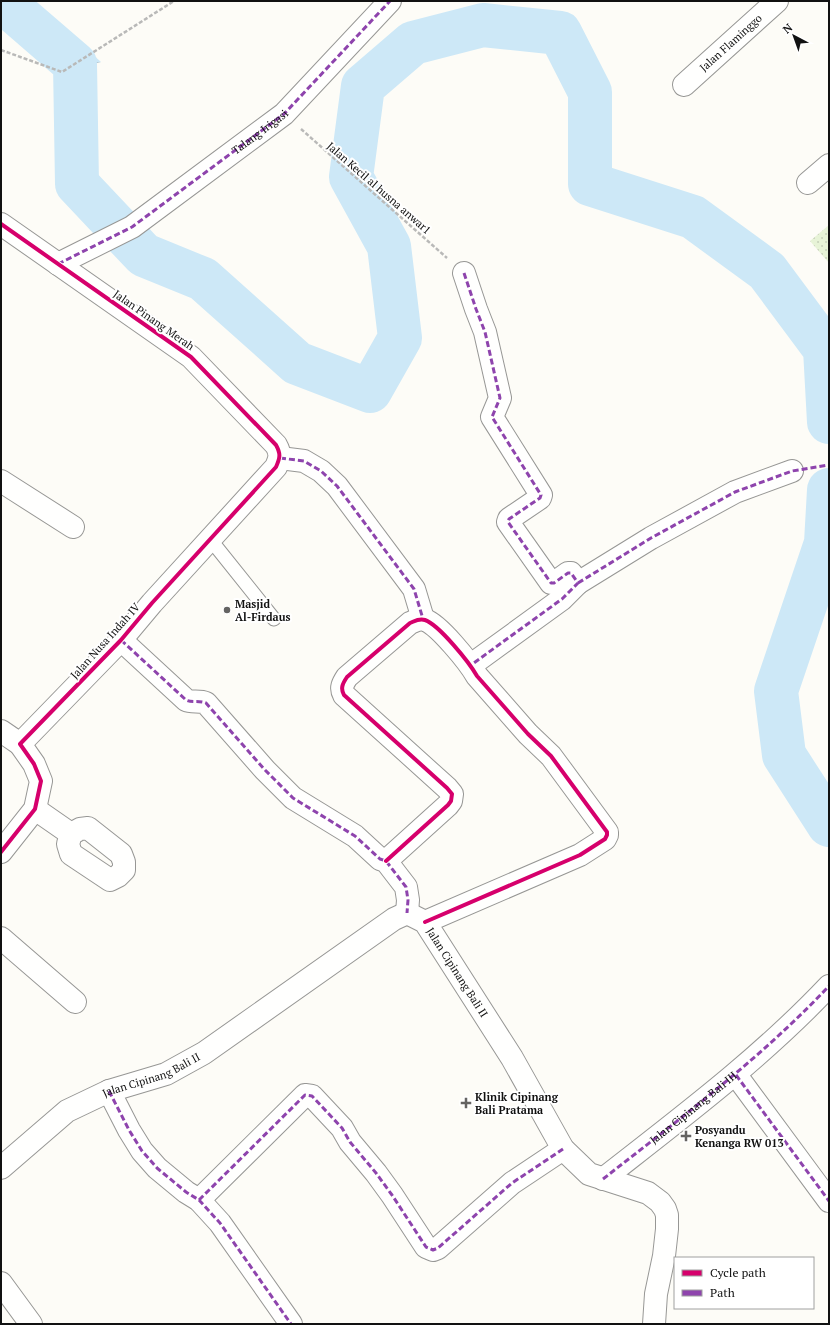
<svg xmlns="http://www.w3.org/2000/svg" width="830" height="1325" viewBox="0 0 830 1325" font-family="'PT Serif',serif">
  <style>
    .park { fill: url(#park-dots) }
    .water { fill: url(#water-rules) }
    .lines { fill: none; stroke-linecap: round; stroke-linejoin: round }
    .river { stroke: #cde8f7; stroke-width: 44 }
    .service-casing { stroke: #979795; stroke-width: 15 }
    .minor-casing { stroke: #979795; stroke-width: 24 }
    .path { stroke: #b9b9b8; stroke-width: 2.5; stroke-dasharray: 4 2; stroke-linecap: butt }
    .service { stroke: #fffffe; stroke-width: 13 }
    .minor { stroke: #fffffe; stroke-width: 22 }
    .quiet { stroke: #8e44ad; stroke-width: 3; stroke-dasharray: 6 3; stroke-linecap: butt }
    .cycleway-casing { stroke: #fff; stroke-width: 6 }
    .cycleway { stroke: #d6006c; stroke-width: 4 }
    .poi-dot { fill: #646362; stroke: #fff; stroke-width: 1.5 }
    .labels { text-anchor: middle; stroke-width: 4; stroke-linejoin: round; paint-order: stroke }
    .street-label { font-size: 11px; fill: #111; stroke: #fff }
    .poi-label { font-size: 11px; font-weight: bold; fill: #111; stroke: #fff; text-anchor: start }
  </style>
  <defs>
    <pattern id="park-dots" width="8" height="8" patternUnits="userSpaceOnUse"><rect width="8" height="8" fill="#e7f3d7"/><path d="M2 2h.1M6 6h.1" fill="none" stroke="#c5cfb8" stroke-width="1.8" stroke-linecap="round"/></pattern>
    <pattern id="water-rules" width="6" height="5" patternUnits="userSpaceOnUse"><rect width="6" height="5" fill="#cde8f7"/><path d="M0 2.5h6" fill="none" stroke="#afc6d3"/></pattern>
  </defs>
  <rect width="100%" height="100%" fill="#fdfcf7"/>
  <path class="park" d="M829 225V263L810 241Z"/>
  <path class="water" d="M1 1H32L39 6 101 62 62 72 1 24Z"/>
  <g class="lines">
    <path class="river" d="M2 1 75 64 77 184 144 255 203 279 297 363 370 391 400 338 389 246 351 177 363 86 413 43 483 25 560 33 590 92V184L693 217 767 271 825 349 829 422
      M829 490 826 543 776 691 784 755 829 825"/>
    <g class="service-casing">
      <path id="service" d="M210 539 274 619"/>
    </g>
    <g class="minor-casing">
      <g id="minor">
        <path id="s1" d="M684 85 777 1"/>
        <path d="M808 183 829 165"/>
        <path d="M1 224 191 357 276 445C281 454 280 458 276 467L152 603 121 640 20 744 34 764 41 781 35 809 1 852"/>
        <path id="s2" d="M58 264 132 227 284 114 390 1"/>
        <path d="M464 273 476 309 485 332 500 398 492 417 541 495 540 498 509 519 508 522 551 583H554L568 573H571L578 583 562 599 471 665"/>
        <path d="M280 458 304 461 321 471 337 486 414 589 423 619"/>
        <path d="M1 481 73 527"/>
        <path d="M578 583 651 538 735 492 792 471"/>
        <path d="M121 640 186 700C192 703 199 700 206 703L265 770 293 798 355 836 380 859 386 861 406 887 408 900 407 913"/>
        <path d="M1 731 20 744"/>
        <path d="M35 809 71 834"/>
        <path d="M88 828 121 854 124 862V870L118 876 110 880 71 854 68 844 71 834 80 829Z"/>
        <path d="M386 861 448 805 451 801 452 794 447 788 344 695C340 688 343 683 347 677L410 623C415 621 419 618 425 620 439 625 469 662 477 676L528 734 551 756 607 832V835L605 839 580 855 425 922"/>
        <path id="s3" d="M407 913 425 922 512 1058 563 1149 589 1174 648 1193 660 1202 665 1209 667 1215V1229L664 1256 656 1294 654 1324"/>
        <path d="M1 938 75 1002"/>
        <path d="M736 1075 829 1201"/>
        <path d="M109 1091 129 1130 142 1151 157 1168 186 1192 199 1200 220 1223 291 1324"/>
        <path id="s4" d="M1 1168 67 1111 109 1091 166 1074 204 1053 394 919 407 913"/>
        <path id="s5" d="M603 1179C681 1118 761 1058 829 986"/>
        <path d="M199 1200 305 1095 312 1096 342 1128 350 1142 376 1173 392 1195 426 1247 433 1250 438 1248 512 1183 563 1149"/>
        <path d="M1 1283 31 1324"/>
      </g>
    </g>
    <path class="path" d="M1 50 62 72 174 1
      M301 129 447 258"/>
    <use href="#service" class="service"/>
    <use href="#minor" class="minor"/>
    <path class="quiet" d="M58 264 132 227 284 114 390 1
      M464 273 476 309 485 332 500 398 492 417 541 495 540 498 509 519 508 522 551 583H554L568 573H571L578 583 562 599 471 665
      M280 458 304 461 321 471 337 486 414 589 423 619
      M578 583 651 538 735 492 792 471 829 465
      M121 640 186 700C192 703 199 700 206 703L265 770 293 798 355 836 380 859 386 861 406 887 408 900 407 913
      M736 1075 829 1201
      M109 1091 129 1130 142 1151 157 1168 186 1192 199 1200 220 1223 291 1324
      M603 1179C681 1118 761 1058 829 986
      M199 1200 305 1095 312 1096 342 1128 350 1142 376 1173 392 1195 426 1247 433 1250 438 1248 512 1183 563 1149"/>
    <g class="cycleway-casing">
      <path id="cycleway" d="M1 224 191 357 276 445C281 454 280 458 276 467L152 603 121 640 20 744 34 764 41 781 35 809 1 852
        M386 861 448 805 451 801 452 794 447 788 344 695C340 688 343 683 347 677L410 623C415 621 419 618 425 620 439 625 469 662 477 676L528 734 551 756 607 832V835L605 839 580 855 425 922"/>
    </g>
    <use href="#cycleway" class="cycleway"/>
  </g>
  <g class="poi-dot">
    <circle cx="227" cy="610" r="4"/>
    <path d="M464 1097h4v4h4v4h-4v4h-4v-4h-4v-4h4z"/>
    <path d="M684 1130h4v4h4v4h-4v4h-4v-4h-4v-4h4z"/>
  </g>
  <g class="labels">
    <g class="street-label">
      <text dy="4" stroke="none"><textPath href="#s1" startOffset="63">Jalan Flaminggo</textPath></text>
      <text dy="4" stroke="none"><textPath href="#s2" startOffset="242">Talang Irigasi</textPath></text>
      <text transform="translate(379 188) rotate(41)" y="4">Jalan Kecil al husna anwar1</text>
      <text transform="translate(154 320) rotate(35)" y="4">Jalan Pinang Merah</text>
      <text transform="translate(105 641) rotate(-48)" y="4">Jalan Nusa Indah IV</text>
      <text dy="4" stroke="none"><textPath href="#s3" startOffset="80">Jalan Cipinang Bali II</textPath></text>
      <text dy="4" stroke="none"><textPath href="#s4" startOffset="179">Jalan Cipinang Bali II</textPath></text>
      <text dy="4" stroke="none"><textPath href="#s5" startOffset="115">Jalan Cipinang Bali III</textPath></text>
    </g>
    <g class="poi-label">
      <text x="235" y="608">Masjid<tspan x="235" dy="13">Al-Firdaus</tspan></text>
      <text x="475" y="1101">Klinik Cipinang<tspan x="475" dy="13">Bali Pratama</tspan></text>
      <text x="695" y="1134">Posyandu<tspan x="695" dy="13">Kenanga RW 013</tspan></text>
    </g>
  </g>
  <rect width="830" height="1325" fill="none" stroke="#111111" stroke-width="4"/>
  <rect x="674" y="1257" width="140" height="52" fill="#ffffff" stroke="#a0a0a0"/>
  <rect x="682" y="1270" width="20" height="6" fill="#d6006c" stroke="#a0a0a0"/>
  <text x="710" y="1277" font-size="12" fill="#111111">Cycle path</text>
  <rect x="682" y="1290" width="20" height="6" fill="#8e44ad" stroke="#a0a0a0"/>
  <text x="710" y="1297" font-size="12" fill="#111111">Path</text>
  <g transform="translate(794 36) rotate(319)" stroke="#ffffff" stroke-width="3" paint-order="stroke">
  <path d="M0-3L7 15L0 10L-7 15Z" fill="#111111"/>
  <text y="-6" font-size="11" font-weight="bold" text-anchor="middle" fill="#111111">N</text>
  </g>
</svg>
